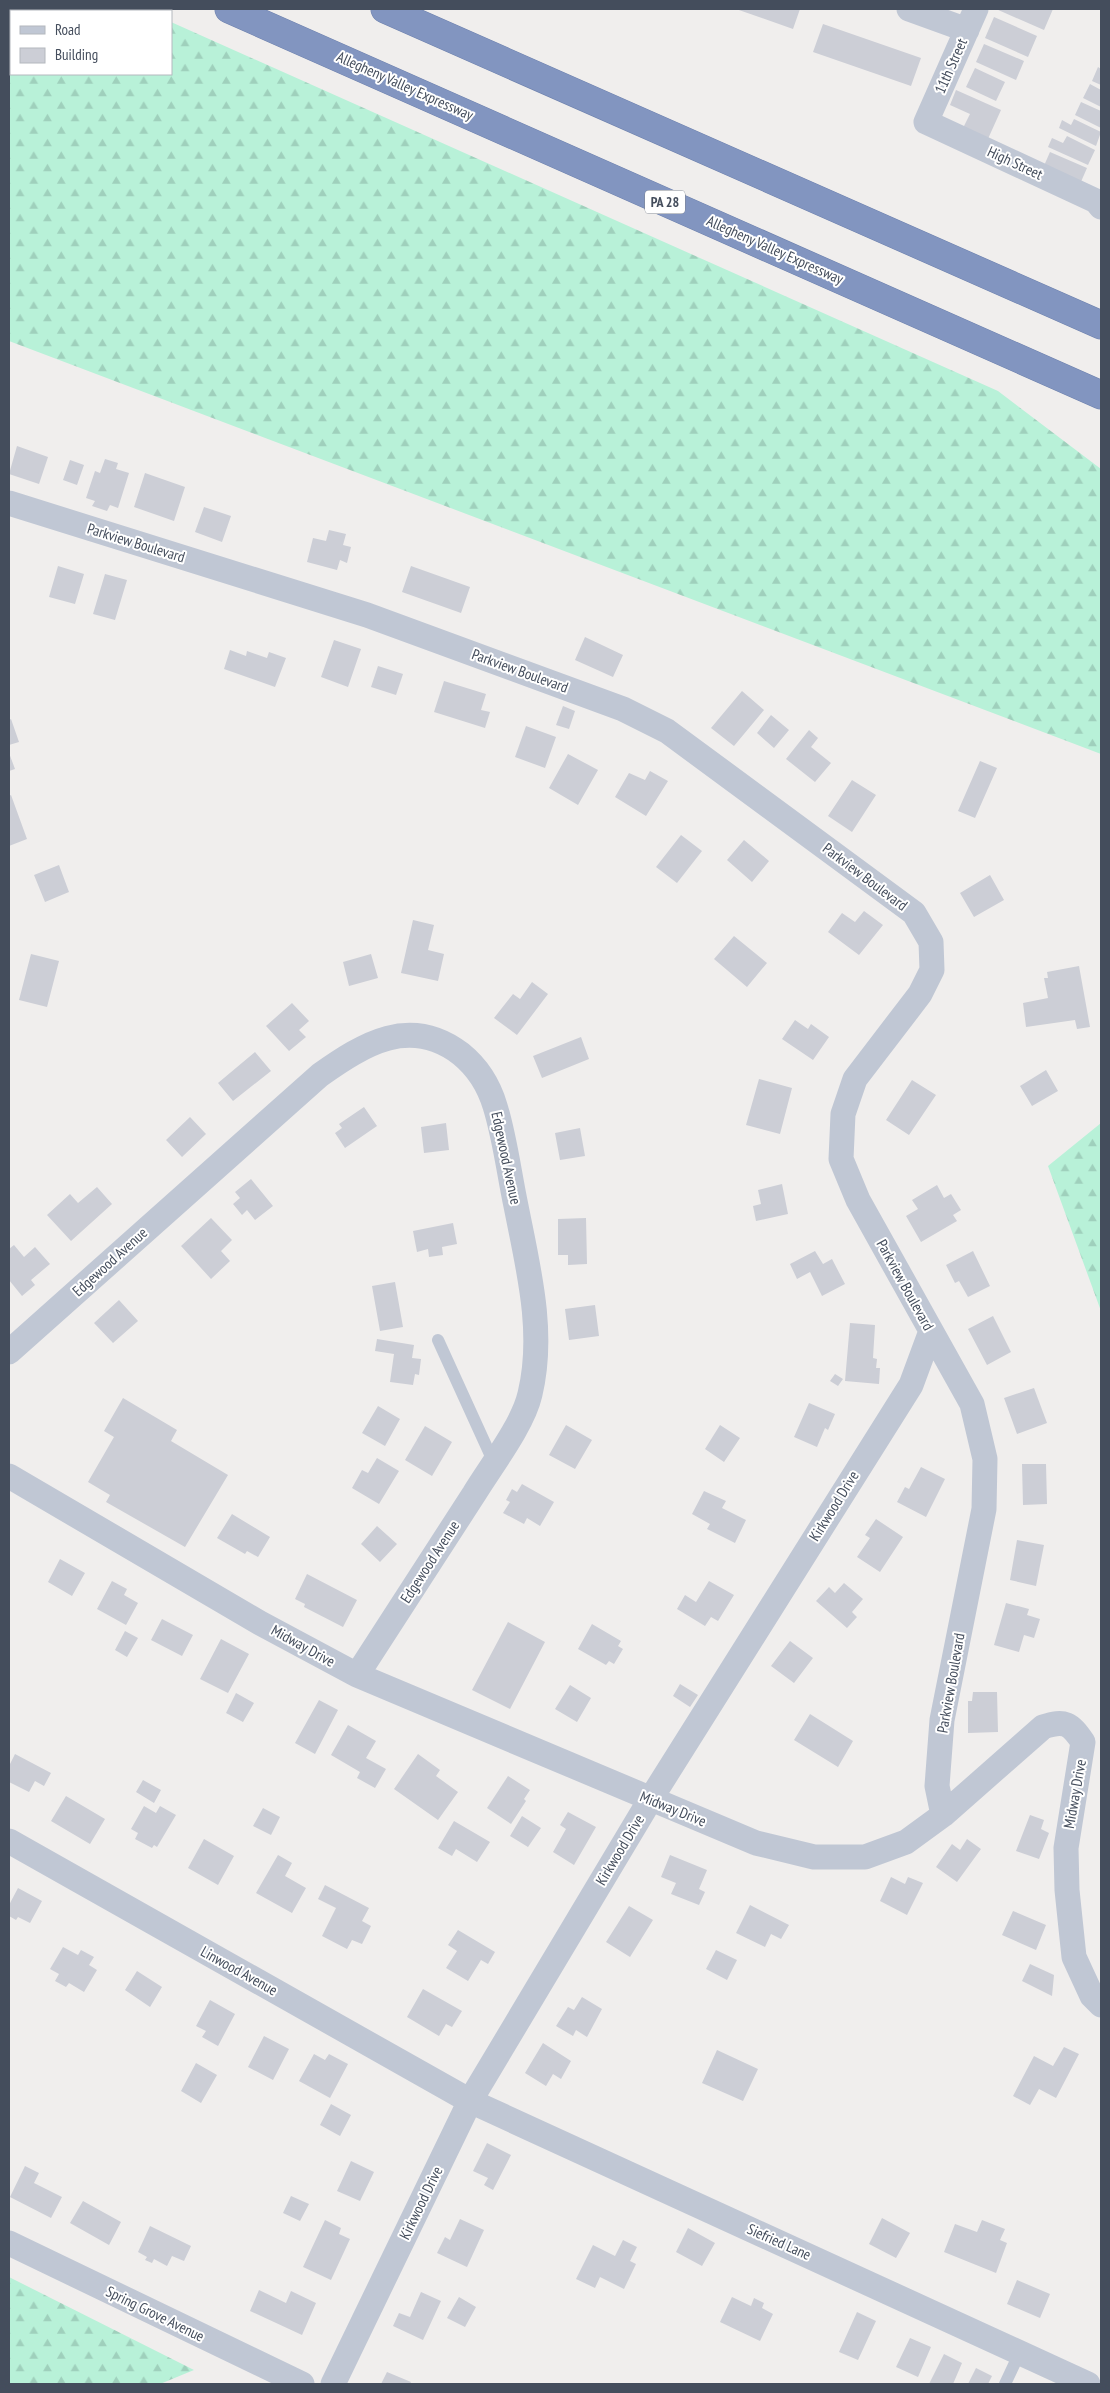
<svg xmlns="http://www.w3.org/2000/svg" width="1110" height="2393" viewBox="0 0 1110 2393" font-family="'PT Sans Narrow',sans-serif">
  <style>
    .forest { fill: url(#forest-firs) }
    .building { fill: #ccced6 }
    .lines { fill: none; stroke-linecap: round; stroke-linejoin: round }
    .highway-casing { stroke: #6d80ac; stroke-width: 29 }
    .lane { stroke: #c0c7d4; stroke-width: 12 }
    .street { stroke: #c0c7d4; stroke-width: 25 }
    .highway { stroke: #8295c0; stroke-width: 28 }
    .labels { text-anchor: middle; stroke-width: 4; stroke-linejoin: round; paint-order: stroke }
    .shield { fill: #fff; stroke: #7c828d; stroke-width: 1 }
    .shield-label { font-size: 14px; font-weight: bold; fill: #444d5c }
    .street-label { font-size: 15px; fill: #444d5c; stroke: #fff }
  </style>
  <defs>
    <pattern id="forest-firs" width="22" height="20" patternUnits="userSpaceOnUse" patternTransform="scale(1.25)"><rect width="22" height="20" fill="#b8f1d8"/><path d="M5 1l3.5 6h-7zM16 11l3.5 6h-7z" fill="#9fd0bc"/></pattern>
  </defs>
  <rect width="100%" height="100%" fill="#f0eeed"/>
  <path class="forest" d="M9 9H142L148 11H11V74H171V22L998 391 1101 469V754L9 341Z
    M1101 1123V1311L1048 1166Z
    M9 2277 194 2370 160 2384H9Z"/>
  <path class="building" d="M736 9H800L793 29Z
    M996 9H1053L1044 30Z
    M994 17 1037 36 1028 57 985 38Z
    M823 24 921 58 911 86 813 52Z
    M984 44 1024 61 1016 80 976 62Z
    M1098 67 1101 69V85L1092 81Z
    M975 68 1005 82 996 101 966 87Z
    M1090 84 1101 90V107L1083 98Z
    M956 90 1001 110 987 141 962 130 970 114 950 105Z
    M1081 102 1101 111V128L1075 115Z
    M1074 119 1101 132 1096 146 1059 128 1062 120 1071 125Z
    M1067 136 1095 150 1088 165 1048 147 1052 138 1063 143Z
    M1050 152 1087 168 1080 184 1043 168Z
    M17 446 48 457 39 484 9 474Z
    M105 459 118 463 116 469 129 473 118 508 110 505 107 511 92 506 95 501 86 498 95 471 100 473Z
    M70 460 84 465 77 485 63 480Z
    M145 473 185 487 174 521 134 507Z
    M204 507 231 516 222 542 195 532Z
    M329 530 346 534 343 545 351 547 347 563 340 560 337 570 307 562 313 538 326 541Z
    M58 566 84 574 75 604 49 597Z
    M411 566 470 587 461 613 402 592Z
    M105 574 127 580 115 620 93 614Z
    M585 637 623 655 613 677 575 660Z
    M334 640 361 649 348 687 321 677Z
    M230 650 246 656 247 651 267 658 269 652 286 658 275 687 224 669Z
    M378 666 403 674 396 695 371 687Z
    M444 681 486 694 481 710 490 712 485 728 434 712Z
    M742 691 764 710 734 746 711 728Z
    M563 706 575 711 569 729 556 725Z
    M771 715 789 730 774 748 757 733Z
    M11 719 19 742 9 745V720Z
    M526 726 556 737 545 768 515 757Z
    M809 730 818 738 811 747 831 763 815 782 786 759Z
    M9 753 15 769 9 771Z
    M568 754 598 770 578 805 549 788Z
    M980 761 997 768 975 818 958 811Z
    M650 771 668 781 646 816 615 797 629 773 645 780Z
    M852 780 876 795 852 832 828 816Z
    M11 795 27 839 9 846V796Z
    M681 835 702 851 677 883 656 867Z
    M744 840 769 861 752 882 727 860Z
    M59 865 69 892 45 902 34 875Z
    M990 875 1004 900 974 917 960 893Z
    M864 911 883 925 859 955 828 932 842 913 855 922Z
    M413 920 434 925 428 950 444 954 438 981 401 973Z
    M734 936 767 963 747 987 714 959Z
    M31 954 59 961 47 1007 19 1000Z
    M371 954 378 978 349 986 343 962Z
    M1079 966 1090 1027 1077 1029 1075 1020 1026 1027 1023 1003 1048 998 1044 978H1048L1047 972Z
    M532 982 548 994 517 1035 494 1018 513 994 520 999Z
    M292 1003 309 1021 299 1030 306 1037 289 1051 266 1026Z
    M795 1020 808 1029 811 1024 829 1037 813 1060 782 1039Z
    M581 1037 589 1059 542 1078 533 1056Z
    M255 1052 271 1071 233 1101 218 1083Z
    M1046 1070 1058 1091 1032 1106 1020 1086Z
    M759 1079 792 1088 780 1134 746 1125Z
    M912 1080 936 1095 909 1135 886 1120Z
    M364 1107 377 1126 345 1148 335 1133 342 1128 339 1124Z
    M190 1117 206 1134 182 1157 166 1140Z
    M446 1123 449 1150 424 1153 421 1127Z
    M580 1128 585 1156 560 1160 555 1133Z
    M251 1179 273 1206 255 1220 247 1210 242 1215 233 1204 240 1198 235 1192Z
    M782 1184 788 1214 756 1221 753 1206 761 1204 758 1190Z
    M937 1185 944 1198 951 1194 961 1210 953 1215 957 1221 921 1242 906 1216 918 1209 912 1200Z
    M97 1187 112 1204 71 1241 47 1215 70 1194 78 1203Z
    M211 1218 232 1240 221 1251 230 1261 211 1279 181 1246Z
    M586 1218 587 1264 568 1265V1255H558V1219Z
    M453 1223 457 1244 442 1247 443 1255 429 1257 428 1249 417 1252 413 1231Z
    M14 1245 24 1257 35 1247 50 1264 31 1280 35 1285 22 1296 9 1280V1249Z
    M815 1251 823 1264 832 1259 845 1284 822 1296 810 1272 797 1279 790 1264Z
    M973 1251 990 1286 968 1297 959 1281 955 1283 946 1265Z
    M395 1282 403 1327 380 1331 372 1286Z
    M119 1300 138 1321 113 1343 94 1323Z
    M595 1305 599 1336 569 1340 565 1309Z
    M993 1316 1011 1352 987 1365 968 1329Z
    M850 1323 875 1325 873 1358 877 1359 876 1368H880L879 1384 845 1381Z
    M377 1339 414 1345 412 1358 421 1359 419 1375 415 1374 413 1385 390 1382 394 1354 375 1351Z
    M835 1374 843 1379 838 1386 830 1381Z
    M1034 1388 1047 1423 1017 1434 1004 1398Z
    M123 1398 177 1430 171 1441 228 1475 185 1547 106 1502 110 1495 88 1482 114 1437 104 1431Z
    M809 1403 835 1414 828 1430 825 1428 817 1447 794 1437Z
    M378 1406 400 1419 385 1446 362 1433Z
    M566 1425 592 1440 575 1469 549 1455Z
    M720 1425 740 1438 724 1462 705 1449Z
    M425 1426 452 1442 432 1476 405 1460Z
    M377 1458 399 1471 379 1504 352 1488 362 1470 368 1473Z
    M1022 1464H1046L1047 1504 1023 1505Z
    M921 1467 945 1479 926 1517 897 1502 905 1487 909 1489Z
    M522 1484 554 1502 540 1526 527 1518 524 1524 503 1513 510 1502 506 1500 512 1489 517 1492Z
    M704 1491 726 1501 722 1508 746 1520 735 1543 707 1529 710 1524 692 1514Z
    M232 1514 270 1537 258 1557 247 1551 245 1554 217 1538Z
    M876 1519 903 1537 880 1572 857 1557 870 1538 865 1535Z
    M377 1526 397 1544 380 1562 361 1544Z
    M1017 1540 1044 1545 1036 1586 1010 1580Z
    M60 1559 85 1573 72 1596 48 1582Z
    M307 1574 357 1600 343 1627 304 1607 305 1604 295 1599Z
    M112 1581 127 1589 124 1595 138 1603 126 1625 97 1609Z
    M709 1581 734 1595 718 1621 711 1617 705 1626 677 1609 685 1595 696 1602Z
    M844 1583 863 1599 852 1612 857 1617 847 1628 816 1601 829 1587 835 1593Z
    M1006 1603 1029 1609 1027 1615 1040 1619 1034 1638 1024 1635 1019 1652 994 1645Z
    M162 1619 193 1635 182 1656 151 1640Z
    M508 1622 545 1642 510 1709 472 1690Z
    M592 1624 621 1641 618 1646 623 1649 614 1664 609 1661 606 1665 578 1649Z
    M125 1631 138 1638 127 1657 115 1650Z
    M221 1639 249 1654 228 1693 200 1679Z
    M790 1641 813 1658 794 1683 771 1666Z
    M680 1684 698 1695 690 1707 673 1696Z
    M570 1685 591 1698 577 1722 555 1709Z
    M973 1692H997L998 1732 968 1733V1701H972Z
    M236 1693 254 1703 243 1722 226 1713Z
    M319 1700 338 1710 315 1754 295 1743Z
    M810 1714 853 1741 838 1767 794 1740Z
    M348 1725 376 1741 366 1758 386 1769 375 1788 357 1778 360 1772 331 1755Z
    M15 1754 51 1773 44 1786 35 1781 29 1792 9 1782V1766Z
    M418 1754 440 1770 436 1776 458 1792 438 1820 394 1789Z
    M508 1776 530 1790 524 1799 526 1801 511 1824 487 1808Z
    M143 1780 161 1790 154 1803 136 1792Z
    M66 1796 105 1819 90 1844 51 1821Z
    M144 1806 156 1813 160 1806 176 1815 157 1847 154 1845 152 1848 135 1839 138 1833 131 1829Z
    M263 1808 280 1817 271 1835 253 1826Z
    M568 1812 596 1827 574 1865 553 1852 566 1829 560 1825Z
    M1030 1815 1044 1820 1041 1829 1049 1833 1039 1859 1016 1851Z
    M522 1816 541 1828 528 1847 510 1836Z
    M454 1821 490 1842 477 1862 456 1849 452 1856 438 1848Z
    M204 1839 234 1856 218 1885 188 1868Z
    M967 1839 981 1849 957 1882 936 1867 952 1844 960 1850Z
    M278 1855 292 1863 285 1876 306 1888 292 1913 256 1893Z
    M670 1855 707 1870 699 1889 705 1892 699 1905 671 1894 676 1883 661 1877Z
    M891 1877 905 1884 908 1877 923 1883 907 1915 880 1901Z
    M325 1885 369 1908 362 1921 371 1926 362 1944 352 1940 347 1949 322 1936 336 1908 318 1899Z
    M18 1888 42 1901 30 1923 18 1917 16 1920 9 1916V1905Z
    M750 1905 789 1925 781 1939 771 1934 765 1947 736 1933Z
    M629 1906 653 1920 630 1957 606 1942Z
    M1013 1911 1046 1925 1036 1950 1002 1935Z
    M458 1930 495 1952 488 1964 481 1960 468 1981 446 1968 457 1951 448 1945Z
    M63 1947 78 1955 81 1950 94 1957 89 1965 97 1970 84 1992 69 1983 66 1987 55 1981 59 1974 50 1969Z
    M716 1950 737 1960 727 1980 706 1969Z
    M1030 1964 1054 1975 1052 1996 1022 1981Z
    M137 1971 162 1987 150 2007 125 1990Z
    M423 1989 462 2011 452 2027 446 2024 439 2036 407 2017Z
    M582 1997 602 2009 587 2037 576 2030 573 2036 556 2026 568 2007 574 2010Z
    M210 2000 235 2014 218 2046 202 2037 206 2031 196 2026Z
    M264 2036 289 2049 273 2080 248 2067Z
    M543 2043 571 2061 561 2079 553 2074 546 2086 525 2073Z
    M1064 2047 1079 2054 1056 2098 1039 2089 1030 2105 1013 2096 1034 2056 1053 2066Z
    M717 2050 758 2069 743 2101 702 2083Z
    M314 2054 325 2060 329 2054 348 2064 330 2098 299 2081Z
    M196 2063 217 2075 201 2103 181 2091Z
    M331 2104 351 2115 340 2136 320 2125Z
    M487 2143 511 2155 493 2190 484 2185 488 2178 473 2171Z
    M351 2161 374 2172 360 2201 337 2191Z
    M25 2166 39 2173 34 2183 62 2197 51 2218 10 2197Z
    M291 2196 309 2204 300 2221 283 2213Z
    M83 2201 121 2222 109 2245 70 2223Z
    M882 2218 910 2233 896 2258 869 2244Z
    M460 2219 484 2230 467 2267 437 2253 445 2237 450 2240Z
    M325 2220 341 2228 339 2234 350 2239 331 2280 303 2267Z
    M982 2220 1005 2229 1000 2240 1007 2243 996 2273 944 2252 955 2224 977 2232Z
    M150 2226 191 2246 184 2261 172 2256 167 2266 154 2259 152 2263 145 2260 147 2257 138 2252Z
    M688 2228 715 2243 702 2266 676 2252Z
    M623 2240 637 2247 630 2261 636 2264 624 2289 600 2277 595 2288 576 2279 593 2245 615 2256Z
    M1017 2280 1050 2294 1040 2318 1007 2304Z
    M259 2290 286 2303 291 2291 316 2303 302 2335 250 2311Z
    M421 2292 441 2301 423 2340 393 2326 399 2313 410 2317Z
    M459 2297 476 2307 465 2327 447 2318Z
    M732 2297 751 2306 754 2298 764 2303 762 2308 773 2314 760 2341 720 2322Z
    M857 2312 876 2321 858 2360 839 2352Z
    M910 2338 931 2347 918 2377 896 2367Z
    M944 2354 962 2363 953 2384H929Z
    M976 2368 992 2376 988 2384H968Z
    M387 2372 411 2382 410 2384H381Z"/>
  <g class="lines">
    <g class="highway-casing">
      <path id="highway" d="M229 9 1101 395
        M385 9 1101 325"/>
    </g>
    <path class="lane" d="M438 1340 494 1463
      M1005 2384 1020 2352"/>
    <path class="street" d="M909 9 967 30
      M976 9 926 122 1096 201 1101 207
      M9 503 367 615 623 709 667 731 914 913 931 942 932 970 920 994 855 1079 843 1114 841 1159 858 1200 972 1404 985 1459 984 1509 942 1720 937 1786 943 1815
      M9 1352 320 1075C364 1044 410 1015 461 1054 477 1067 489 1086 495 1106 505 1138 509 1173 516 1206 528 1267 545 1332 530 1394 523 1425 491 1466 474 1494 435 1554 396 1615 357 1675
      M9 1476 260 1623 357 1675 756 1843 814 1857H865L906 1842 943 1815 1043 1727C1065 1720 1070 1723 1083 1742L1066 1848 1067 1890 1074 1957 1092 1996 1101 2005
      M9 1841 470 2101 1088 2384
      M9 2243 302 2384
      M333 2384 470 2101 650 1800 911 1385 931 1331"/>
    <use href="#highway" class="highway"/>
  </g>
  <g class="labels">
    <rect class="shield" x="645" y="190.5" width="40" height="23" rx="4"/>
    <g class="shield-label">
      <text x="665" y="207">PA 28</text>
    </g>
    <g class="street-label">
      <text transform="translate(951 66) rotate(-66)" y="5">11th Street</text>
      <text transform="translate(405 86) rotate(24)" y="5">Allegheny Valley Expressway</text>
      <text transform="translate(1015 163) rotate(25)" y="5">High Street</text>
      <text transform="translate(775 250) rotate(24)" y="5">Allegheny Valley Expressway</text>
      <text transform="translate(136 543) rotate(17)" y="5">Parkview Boulevard</text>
      <text transform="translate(520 671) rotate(20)" y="5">Parkview Boulevard</text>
      <text transform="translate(865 877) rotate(37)" y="5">Parkview Boulevard</text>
      <text transform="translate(506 1158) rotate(78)" y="5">Edgewood Avenue</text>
      <text transform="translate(110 1262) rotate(-42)" y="5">Edgewood Avenue</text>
      <text transform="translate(905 1285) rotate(61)" y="5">Parkview Boulevard</text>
      <text transform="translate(834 1506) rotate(-58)" y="5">Kirkwood Drive</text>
      <text transform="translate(430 1562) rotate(-57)" y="5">Edgewood Avenue</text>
      <text transform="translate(303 1646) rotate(29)" y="5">Midway Drive</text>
      <text transform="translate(951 1683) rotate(-80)" y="5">Parkview Boulevard</text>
      <text transform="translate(1075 1794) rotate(-80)" y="5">Midway Drive</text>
      <text transform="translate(673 1809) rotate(22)" y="5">Midway Drive</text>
      <text transform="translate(620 1850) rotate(-59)" y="5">Kirkwood Drive</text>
      <text transform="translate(239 1971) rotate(29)" y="5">Linwood Avenue</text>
      <text transform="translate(421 2203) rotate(-64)" y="5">Kirkwood Drive</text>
      <text transform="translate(779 2242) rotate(24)" y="5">Siefried Lane</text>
      <text transform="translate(155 2314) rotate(26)" y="5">Spring Grove Avenue</text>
    </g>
  </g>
  <rect width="1110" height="2393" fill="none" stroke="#444d5c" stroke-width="20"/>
  <rect x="10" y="10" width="162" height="65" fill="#ffffff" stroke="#b4b8be"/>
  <rect x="20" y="26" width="25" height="8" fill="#c0c7d4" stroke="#b4b8be"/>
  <text x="55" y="35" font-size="15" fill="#444d5c">Road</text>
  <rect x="20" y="48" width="25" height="15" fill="#ccced6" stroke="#b4b8be"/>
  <text x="55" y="60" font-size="15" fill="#444d5c">Building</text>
</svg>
